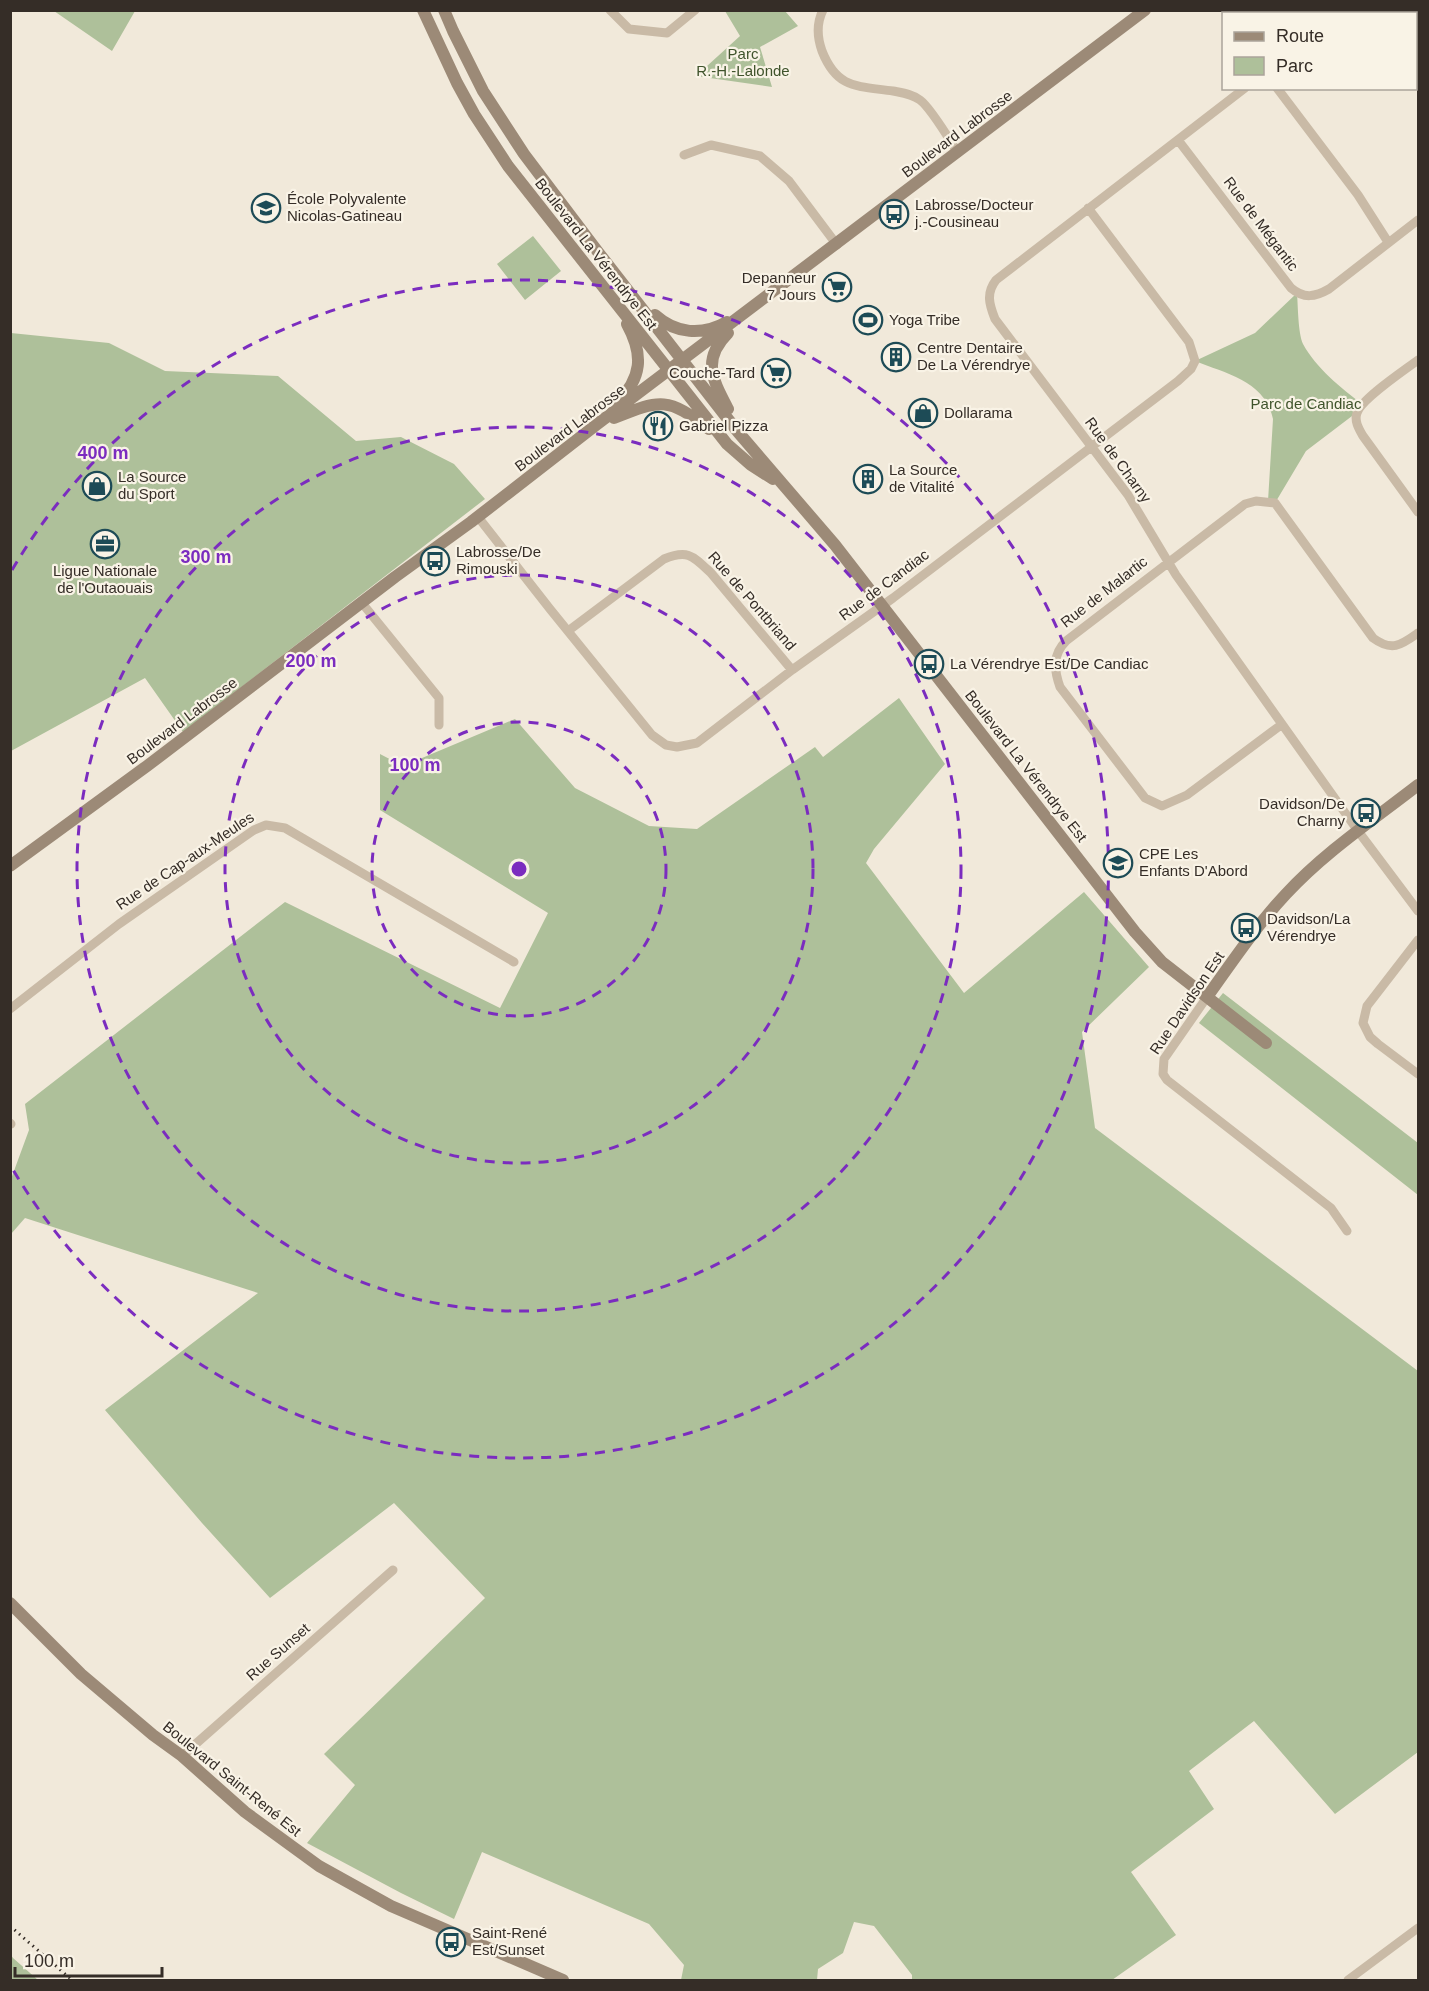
<svg xmlns="http://www.w3.org/2000/svg" width="1429" height="1991" viewBox="0 0 1429 1991" font-family="Arial,sans-serif">
  <style>
    .green { fill: #aec09a }
    .lines { fill: none; stroke-linecap: round; stroke-linejoin: round }
    .street { stroke: #c9baa6; stroke-width: 9 }
    .secondary { stroke: #9c8a77; stroke-width: 12 }
    .rail { stroke: #352d27; stroke-width: 3; stroke-dasharray: 1.5 4.5; stroke-linecap: butt }
    .ring { fill: none; stroke: #7b2cbf; stroke-width: 3; stroke-dasharray: 10 8 }
    .labels { text-anchor: middle; stroke-width: 4.5; stroke-linejoin: round; paint-order: stroke }
    .park-label { font-size: 15px; fill: #3f532b; stroke: #f9f3e6 }
    .street-label { font-size: 15px; fill: #352d27; stroke: #f9f3e6 }
    .poi-label { font-size: 15px; fill: #352d27; stroke: #f9f3e6; text-anchor: start }
    .centre { fill: #7b2cbf; stroke: #f9f3e6; stroke-width: 3 }
    .ring-label { font-size: 18px; text-anchor: middle; font-weight: bold; fill: #7b2cbf; stroke: #f9f3e6; stroke-width: 4.5; stroke-linejoin: round; paint-order: stroke }
  </style>
  <rect width="100%" height="100%" fill="#f1e9da"/>
  <path class="green" d="M54 11 135 10V11L112 51Z
    M725 11H785L798 26 760 47 772 87 696 76 740 36Z
    M533 236 561 271 525 300 497 264Z
    M1297 293C1298 306 1298 333 1303 344 1316 368 1341 388 1362 404L1356 413 1306 451 1275 503 1268 501 1273 419C1265 381 1227 374 1195 361L1255 333Z
    M11 333 109 343 165 371 278 376 356 441 401 437 454 464 485 499 183 732 145 678 11 751Z
    M899 698 945 764 874 849 866 863 964 993 1084 892 1149 967 1082 1032 1095 1128 1418 1371V1752L1335 1814 1254 1721 1189 1771 1214 1809 1131 1872 1176 1935 1112 1980H912V1975L874 1926 854 1922 843 1953 818 1969 817 1980H681L684 1965 649 1924 482 1852 454 1919 401 1893 307 1843 355 1785 324 1754 485 1598 394 1503 270 1598 202 1523 105 1410 258 1293 25 1218 11 1234V1179L29 1130 25 1104 285 902 500 1008 548 913 380 810V754L403 766 515 719 575 788 649 826 697 829 815 747 823 757Z
    M1223 993 1418 1143V1195L1199 1023Z
    M11 1955 13 1958 38 1980H11Z"/>
  <g class="lines">
    <path class="street" d="M610 10 629 29 667 33 695 10
      M823 10C816 24 817 37 822 51 837 89 857 86 893 91 903 93 912 94 920 100 931 108 949 139 958 153
      M1364 10 1367 14
      M1416 79 1418 83
      M1245 88 996 280C986 293 989 304 995 319L1128 495 1176 575 1358 831 1418 911
      M1277 88 1358 195 1388 242
      M1178 140 1291 288C1304 299 1315 297 1329 289L1418 220
      M684 155 711 145 760 156 789 181 837 245
      M1418 360C1405 370 1361 399 1357 413 1354 421 1359 429 1363 436L1418 512
      M478 517 550 609 652 735 666 745 677 747 697 743 792 670 893 598 1178 381 1191 369 1195 361 1189 342 1088 208
      M362 603 439 698V725
      M568 631 664 559C688 549 693 556 711 573L792 670
      M1281 725 1187 795 1162 806 1145 798 1060 687C1054 670 1052 655 1066 641L1245 504 1256 501 1275 503 1373 638C1392 652 1401 645 1418 633
      M1418 940 1367 1006 1363 1023 1370 1037 1378 1044 1418 1074
      M1207 997 1164 1059 1163 1074 1167 1080 1331 1208 1347 1231
      M10 1009 119 924 254 830 266 825 285 828 514 962
      M10 1123 11 1124
      M182 1756 393 1570
      M1348 1980 1418 1928"/>
    <path class="secondary" d="M423 10 457 83 474 114 508 166 727 444 751 465 773 479
      M444 10 453 31 483 91 524 154 598 252 738 432 835 545 1135 932 1162 962 1266 1043
      M655 315C676 334 702 336 727 322
      M617 403C642 378 644 355 627 324
      M728 409C713 380 701 360 728 333
      M614 418C661 399 668 397 709 429
      M10 866 147 766 395 577 471 522 596 425 1145 10
      M1207 997C1232 962 1257 925 1286 894 1325 852 1373 820 1418 785
      M10 1603 81 1674 153 1735 182 1756 245 1812 319 1866 391 1906 563 1980"/>
    <path class="rail" d="M10 1926 72 1980"/>
  </g>
  <g class="ring">
    <circle cx="519" cy="869" r="147"/>
    <circle cx="519" cy="869" r="294"/>
    <circle cx="519" cy="869" r="442"/>
    <path d="M12 570A589 589 0 1 1 12 1168"/>
  </g>
  <defs>
    <g id="school-ring" transform="scale(1.5)"><circle r="9.5" fill="#f9f3e6" stroke="#1d4b56" stroke-width="1.5"/><path d="M0-5L7-2L0 1L-7-2ZM-4 1L0 2.5L4 1V4Q0 6-4 4Z" fill="#1d4b56"/></g>
    <g id="bus-ring" transform="scale(1.5)"><circle r="9.5" fill="#f9f3e6" stroke="#1d4b56" stroke-width="1.5"/><path d="M-5-6H5V4H4V6H2V4H-2V6H-4V4H-5ZM-3.5-4V0h7V-4ZM-3.5 1.2v1.5H-2V1.2ZM2 1.2v1.5H3.5V1.2Z" fill="#1d4b56"/></g>
    <g id="supermarket-ring" transform="scale(1.5)"><circle r="9.5" fill="#f9f3e6" stroke="#1d4b56" stroke-width="1.5"/><path d="M-6-5.5h2.5l.6 2H6L4.5 2H-2.5L-4.4-4H-6ZM-1.5 3.2a1.3 1.3 0 1 0 .1 0ZM3 3.2a1.3 1.3 0 1 0 .1 0Z" fill="#1d4b56"/></g>
    <g id="stadium-ring" transform="scale(1.5)"><circle r="9.5" fill="#f9f3e6" stroke="#1d4b56" stroke-width="1.5"/><path d="M0-5a6.5 5 0 1 0 0 10a6.5 5 0 1 0 0-10ZM-3.5-1.8h7v3.6h-7Z" fill="#1d4b56"/></g>
    <g id="building-ring" transform="scale(1.5)"><circle r="9.5" fill="#f9f3e6" stroke="#1d4b56" stroke-width="1.5"/><path d="M-4-6H4V6H1V3H-1V6H-4ZM-2.5-4.3h1.7v1.8h-1.7ZM.8-4.3h1.7v1.8H.8ZM-2.5-1h1.7V.8h-1.7ZM.8-1h1.7V.8H.8Z" fill="#1d4b56"/></g>
    <g id="shop-ring" transform="scale(1.5)"><circle r="9.5" fill="#f9f3e6" stroke="#1d4b56" stroke-width="1.5"/><path d="M-5-2.5h2.3a2.7 3.5 0 0 1 5.4 0H5L5.5 6h-11ZM-1.5-2.5h3a1.5 2.3 0 0 0-3 0Z" fill="#1d4b56"/></g>
    <g id="restaurant-ring" transform="scale(1.5)"><circle r="9.5" fill="#f9f3e6" stroke="#1d4b56" stroke-width="1.5"/><path d="M-5-6h1v4h1v-4h1v4h1v-4h1v5L-1.5 .5V6h-2V.5L-5-1ZM5-6V6H3V1.5H1.5Q1.5-4 5-6Z" fill="#1d4b56"/></g>
    <g id="office-ring" transform="scale(1.5)"><circle r="9.5" fill="#f9f3e6" stroke="#1d4b56" stroke-width="1.5"/><path d="M-6-3h4V-5.5h4V-3h4V5H-6ZM-1-4.5V-3h2v-1.5ZM-6 0V1H6V0Z" fill="#1d4b56"/></g>
  </defs>
  <g fill-rule="evenodd">
    <use href="#school-ring" x="266" y="208"/>
    <use href="#bus-ring" x="894" y="214"/>
    <use href="#supermarket-ring" x="837" y="287"/>
    <use href="#stadium-ring" x="868" y="320"/>
    <use href="#building-ring" x="896" y="357"/>
    <use href="#supermarket-ring" x="776" y="373"/>
    <use href="#shop-ring" x="923" y="413"/>
    <use href="#restaurant-ring" x="658" y="426"/>
    <use href="#building-ring" x="868" y="479"/>
    <use href="#shop-ring" x="97" y="486"/>
    <use href="#office-ring" x="105" y="544"/>
    <use href="#bus-ring" x="435" y="561"/>
    <use href="#bus-ring" x="929" y="664"/>
    <use href="#bus-ring" x="1366" y="813"/>
    <use href="#school-ring" x="1118" y="863"/>
    <use href="#bus-ring" x="1246" y="928"/>
    <use href="#bus-ring" x="451" y="1942"/>
  </g>
  <g class="labels">
    <g class="park-label">
      <text x="743" y="59">Parc<tspan x="743" dy="17">R.-H.-Lalonde</tspan></text>
      <text x="1306" y="409">Parc de Candiac</text>
    </g>
    <g class="street-label">
      <text transform="translate(957 134) rotate(-37)" y="5">Boulevard Labrosse</text>
      <text transform="translate(1261 224) rotate(53)" y="5">Rue de Mégantic</text>
      <text transform="translate(596 254) rotate(52)" y="5">Boulevard La Vérendrye Est</text>
      <text transform="translate(570 428) rotate(-37)" y="5">Boulevard Labrosse</text>
      <text transform="translate(1118 460) rotate(54)" y="5">Rue de Charny</text>
      <text transform="translate(884 585) rotate(-37)" y="5">Rue de Candiac</text>
      <text transform="translate(1104 592) rotate(-38)" y="5">Rue de Malartic</text>
      <text transform="translate(752 601) rotate(49)" y="5">Rue de Pontbriand</text>
      <text transform="translate(182 721) rotate(-37)" y="5">Boulevard Labrosse</text>
      <text transform="translate(1026 766) rotate(52)" y="5">Boulevard La Vérendrye Est</text>
      <text transform="translate(185 861) rotate(-34)" y="5">Rue de Cap-aux-Meules</text>
      <text transform="translate(1187 1003) rotate(-56)" y="5">Rue Davidson Est</text>
      <text transform="translate(278 1652) rotate(-41)" y="5">Rue Sunset</text>
      <text transform="translate(232 1779) rotate(39)" y="5">Boulevard Saint-René Est</text>
    </g>
    <g class="poi-label">
      <text x="287" y="204">École Polyvalente<tspan x="287" dy="17">Nicolas-Gatineau</tspan></text>
      <text x="915" y="210">Labrosse/Docteur<tspan x="915" dy="17">j.-Cousineau</tspan></text>
      <text x="816" y="283" text-anchor="end">Depanneur<tspan x="816" dy="17">7 Jours</tspan></text>
      <text x="889" y="325">Yoga Tribe</text>
      <text x="917" y="353">Centre Dentaire<tspan x="917" dy="17">De La Vérendrye</tspan></text>
      <text x="755" y="378" text-anchor="end">Couche-Tard</text>
      <text x="944" y="418">Dollarama</text>
      <text x="679" y="431">Gabriel Pizza</text>
      <text x="889" y="475">La Source<tspan x="889" dy="17">de Vitalité</tspan></text>
      <text x="118" y="482">La Source<tspan x="118" dy="17">du Sport</tspan></text>
      <text x="456" y="557">Labrosse/De<tspan x="456" dy="17">Rimouski</tspan></text>
      <text x="105" y="576" text-anchor="middle">Ligue Nationale<tspan x="105" dy="17">de l'Outaouais</tspan></text>
      <text x="950" y="669">La Vérendrye Est/De Candiac</text>
      <text x="1345" y="809" text-anchor="end">Davidson/De<tspan x="1345" dy="17">Charny</tspan></text>
      <text x="1139" y="859">CPE Les<tspan x="1139" dy="17">Enfants D'Abord</tspan></text>
      <text x="1267" y="924">Davidson/La<tspan x="1267" dy="17">Vérendrye</tspan></text>
      <text x="472" y="1938">Saint-René<tspan x="472" dy="17">Est/Sunset</tspan></text>
    </g>
  </g>
  <circle cx="519" cy="869" r="9" class="centre"/>
  <g class="ring-label">
    <text x="103" y="459">400 m</text>
    <text x="206" y="563">300 m</text>
    <text x="311" y="667">200 m</text>
    <text x="415" y="771">100 m</text>
  </g>
  <rect width="1429" height="1991" fill="none" stroke="#352d27" stroke-width="24"/>
  <rect x="1222" y="12" width="195" height="78" fill="#f9f3e6" stroke="#aba49a" stroke-width="1.5"/>
  <rect x="1234" y="32" width="30" height="9" fill="#9c8a77" stroke="#aba49a" stroke-width="1.5"/>
  <text x="1276" y="42" font-size="18" fill="#352d27">Route</text>
  <rect x="1234" y="57" width="30" height="18" fill="#aec09a" stroke="#aba49a" stroke-width="1.5"/>
  <text x="1276" y="72" font-size="18" fill="#352d27">Parc</text>
  <path d="M15 1967v9h147v-9" fill="none" stroke="#352d27" stroke-width="3"/>
  <text x="24" y="1967" font-size="18" fill="#352d27" stroke="#f9f3e6" stroke-width="4.5" paint-order="stroke">100 m</text>
</svg>
